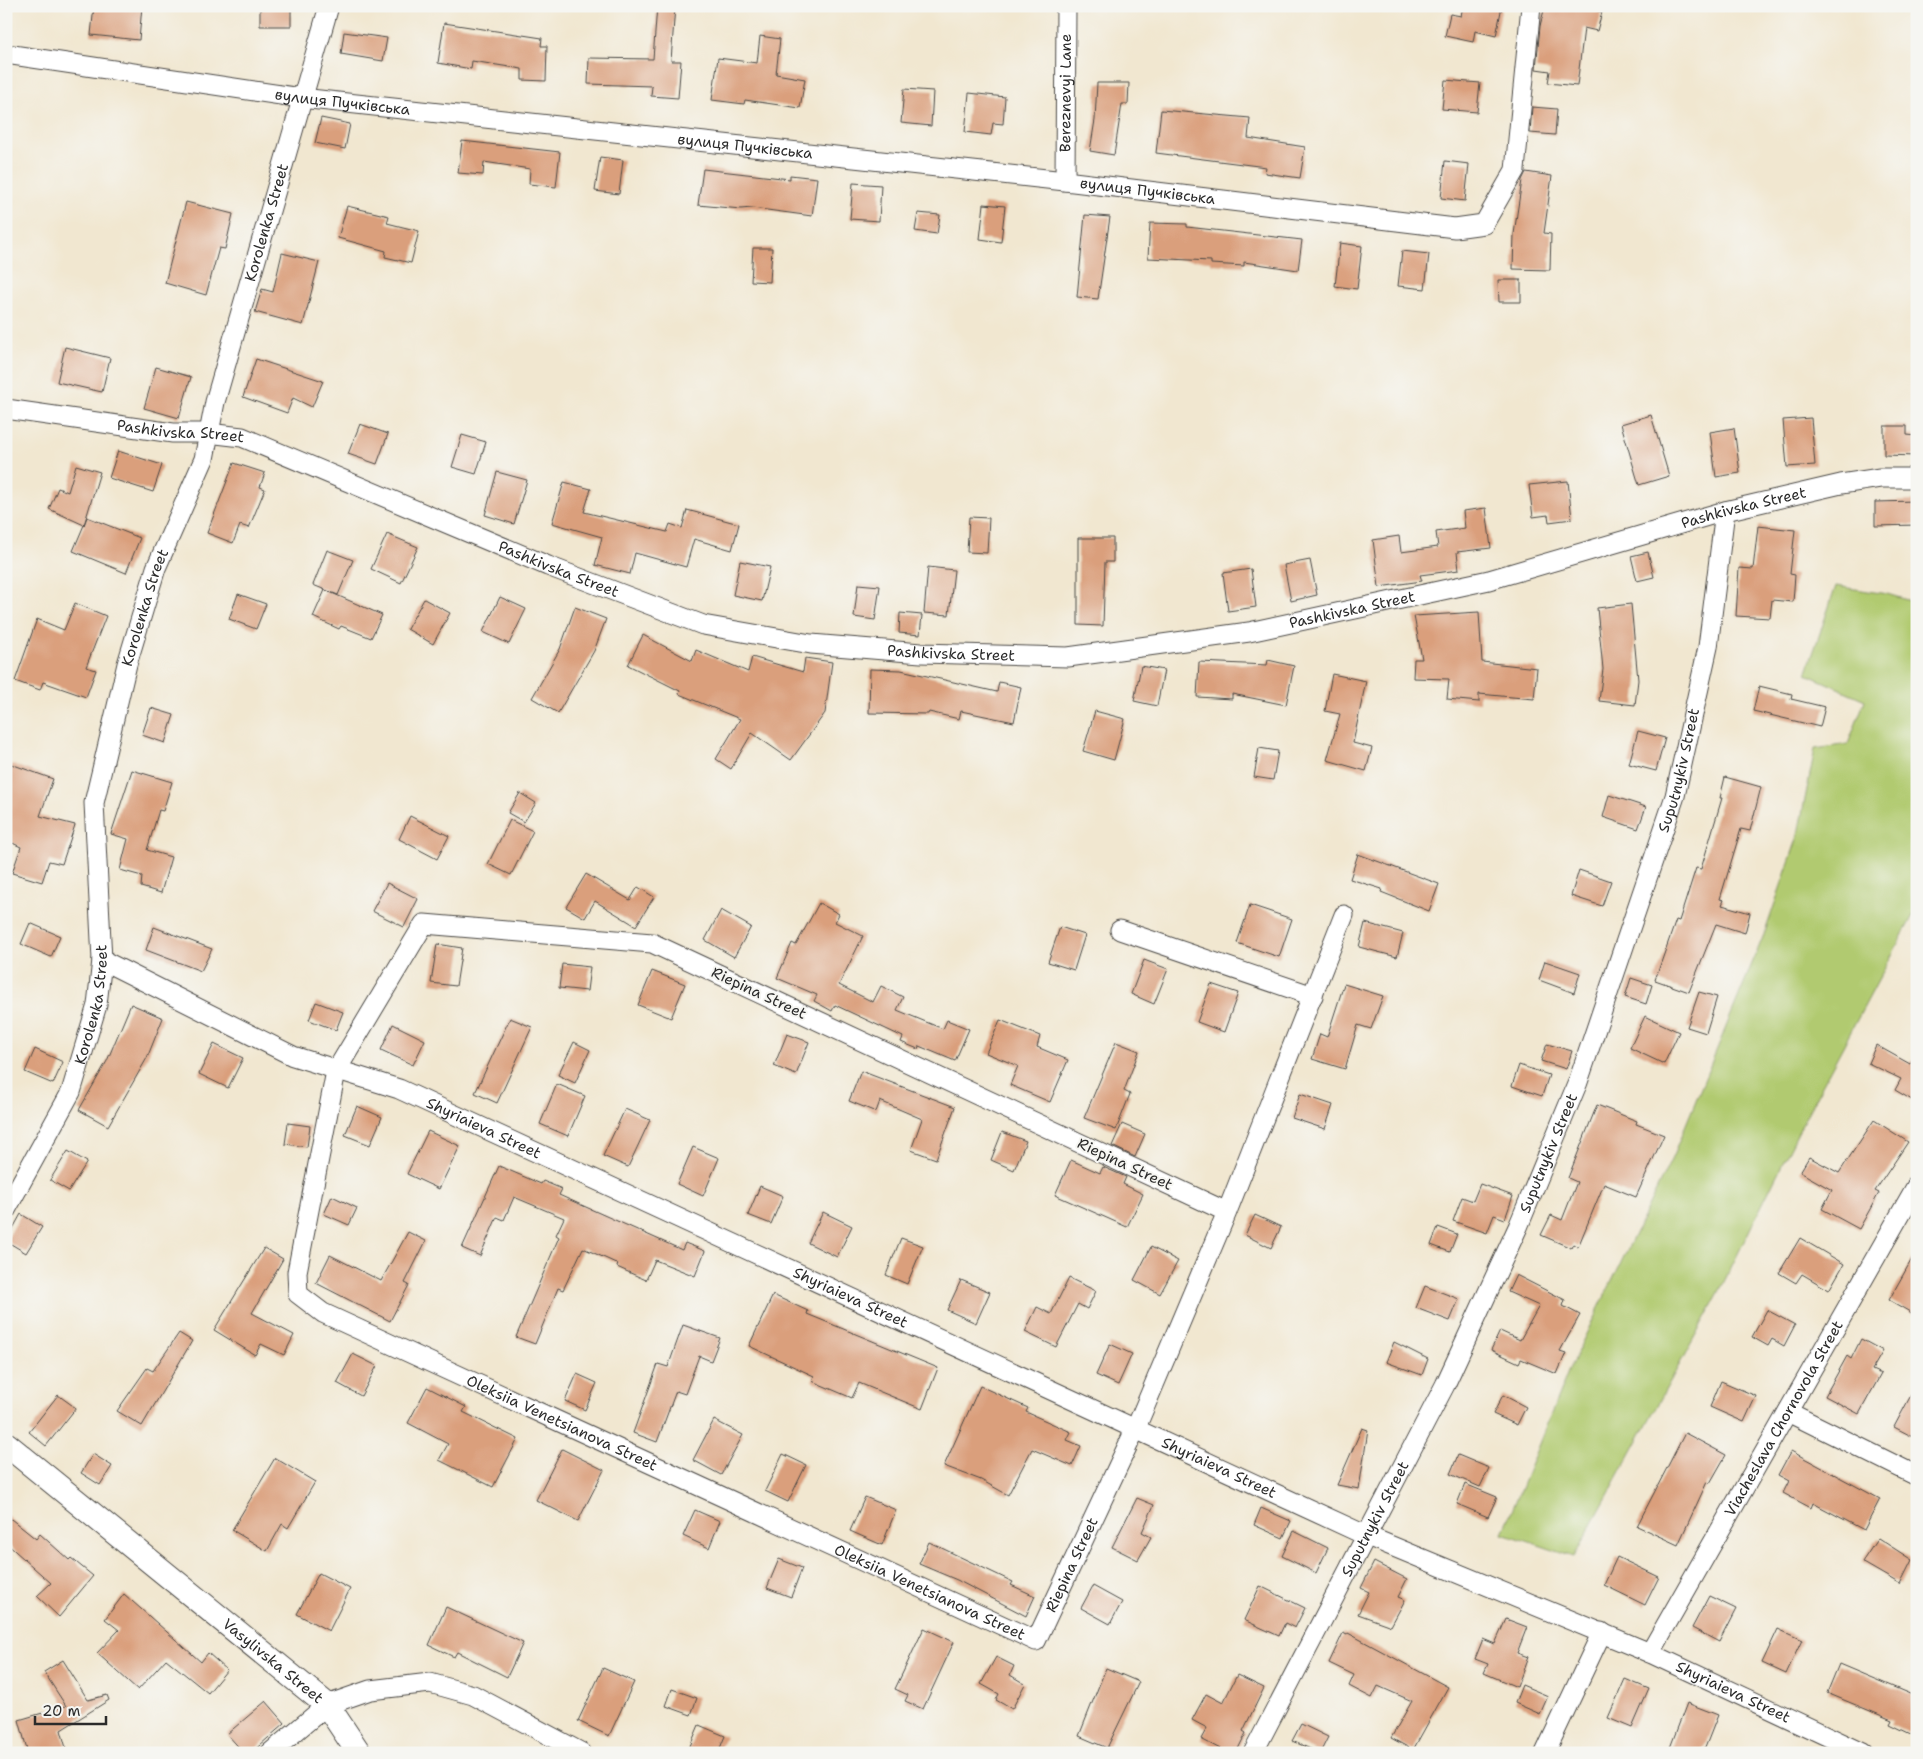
<svg xmlns="http://www.w3.org/2000/svg" width="1923" height="1759" viewBox="0 0 1923 1759" font-family="'Shantell Sans',sans-serif">
  <style>
    .green { fill: #b1ca70; stroke: #6e7a4e }
    .building { fill: #da9f7b }
    .lines { fill: none; stroke-linecap: round; stroke-linejoin: round }
    .minor-casing { stroke: #494744; stroke-width: 21 }
    .tertiary-casing { stroke: #494744; stroke-width: 26 }
    .minor { stroke: #fff; stroke-width: 19 }
    .tertiary { stroke: #fff; stroke-width: 24 }
    .labels { text-anchor: middle; stroke-width: 4; stroke-linejoin: round; paint-order: stroke }
    .street-label { font-size: 15px; fill: #2b2b2b; stroke: #f6f6f2 }
  </style>
  <rect width="100%" height="100%" fill="#f6f6f2"/>
  <filter id="ink" filterUnits="userSpaceOnUse"><feTurbulence type="fractalNoise" baseFrequency=".02" numOctaves="2"/><feDisplacementMap in="SourceGraphic" scale="10" xChannelSelector="R" yChannelSelector="G"/><feConvolveMatrix kernelMatrix="1 2 1 2 8 2 1 2 1" color-interpolation-filters="sRGB"/></filter>
  <filter id="wash" filterUnits="userSpaceOnUse"><feTurbulence type="fractalNoise" baseFrequency=".0096" numOctaves="4" result="noise"/><feDisplacementMap in="SourceGraphic" scale="20" xChannelSelector="R" yChannelSelector="G"/><feGaussianBlur stdDeviation="1.12" result="paint"/><feColorMatrix in="noise" values="0 0 0 0 0 0 0 0 0 0 0 0 0 0 0 0 0 1.4 0 .05"/><feComposite in="paint" operator="in"/></filter>
  <g filter="url(#wash)">
    <rect width="100%" height="100%" fill="#f1e7d0"/>
    <path class="green" d="M1836 586 1887 594 1917 603V908L1811 1106 1718 1294 1574 1557 1503 1533 1570 1367 1673 1156 1765 932 1797 839 1815 749 1848 744 1865 700 1806 674Z"/>
    <g id="blocks">
      <path class="building" d="M94 6H142L139 40 91 35Z
        M260 6H291V26H260Z
        M657 6H675L671 61H681L678 98 651 96 652 86 588 84 589 58 653 59Z
        M1463 6H1502L1496 36 1475 31 1473 42 1445 36 1450 14 1461 16Z
        M1545 6H1579L1602 12 1597 31 1584 28 1577 86 1548 83 1550 71 1536 69 1540 26Z
        M444 23 542 38 541 46H547L546 81 522 80V69L472 61 471 69 438 63Z
        M344 32 387 38 383 61 341 54Z
        M760 36 780 39 776 74 805 79 800 108 745 100 744 104 712 100 718 58 757 63Z
        M1445 80 1480 83 1477 112 1442 109Z
        M1097 83H1129L1128 104H1122L1114 155 1090 151 1095 120Z
        M904 89 933 91 931 126 901 123Z
        M969 93 1005 97 1003 124 993 123 991 135 965 132Z
        M1532 107 1557 109 1555 135 1530 133Z
        M1161 110 1250 118 1248 138 1305 147 1300 178 1265 173 1266 167 1156 153Z
        M321 118 350 124 345 149 315 143Z
        M462 141 560 152 556 187 529 184 530 169 484 162 483 175 458 173Z
        M600 157 623 160 619 194 595 191Z
        M1445 161 1469 164 1465 201 1441 198Z
        M703 169 790 179V175L817 178 812 216 752 208 741 209 698 205Z
        M1526 172 1552 176 1544 233 1551 234 1550 270 1513 269 1514 234 1522 180Z
        M853 183 881 185 879 221 850 219Z
        M186 202 233 214 225 249 219 248 206 295 165 283Z
        M984 204 1005 206 1001 242 980 239Z
        M347 206 389 216 387 223 419 231 411 263 385 257 386 251 338 238Z
        M918 213 940 215 937 234 915 231Z
        M1085 215 1110 217 1098 299 1077 297Z
        M1150 223 1187 224V227L1302 240 1298 270 1244 262V266L1211 264V261L1148 258Z
        M1340 243 1362 246 1357 289 1335 286Z
        M753 248H772L770 282 751 281Z
        M1402 251 1429 254 1425 289 1398 286Z
        M282 253 319 262 303 325 255 312 262 289 273 292Z
        M1498 280H1521V302H1499Z
        M65 347 110 358 102 392 57 382Z
        M256 359 323 381 312 407 293 398 287 413 243 397Z
        M156 367 191 377 179 418 144 408Z
        M1651 415 1669 476 1639 485 1621 424Z
        M1811 418 1815 465 1787 467 1783 420Z
        M360 424 388 434 377 464 348 454Z
        M1884 426H1907V435L1917 436V456L1884 455Z
        M1734 428 1740 473 1716 477 1710 432Z
        M462 435 486 442 476 474 452 467Z
        M118 451 162 465 153 492 109 478Z
        M234 463 265 473 260 487 265 489 249 528 240 525 233 543 207 533Z
        M76 465 100 472 84 525 87 517 140 538 126 573 73 551 84 525 49 509 58 488 68 492Z
        M497 472 527 480 514 524 485 515Z
        M1568 481 1572 519 1549 522 1548 515 1533 517 1529 485Z
        M564 482 591 489 584 512 667 532 670 524 682 528 687 510 739 524 732 550 694 539 686 567 635 553 630 574 595 565 602 537 552 523Z
        M1917 501V525L1875 526V502Z
        M1486 508 1491 548 1457 552 1459 570 1420 575 1422 581 1379 587 1373 540 1399 536 1401 552 1438 547 1436 532 1465 528 1463 511Z
        M969 517 989 518 987 553 967 552Z
        M1758 526 1795 530 1790 574 1795 575 1793 602 1772 600 1770 618 1736 616 1739 568 1753 569Z
        M387 534 418 547 401 583 371 569Z
        M1078 538H1113V562H1105L1103 626 1078 625Z
        M327 550 353 560 338 595 313 585Z
        M1648 552 1654 577 1637 581 1631 556Z
        M1310 560 1317 595 1291 601 1284 565Z
        M740 561 770 567 762 601 733 595Z
        M928 567 954 570 949 615 924 613Z
        M1251 569 1256 607 1228 611 1223 573Z
        M858 584 880 586 875 620 854 617Z
        M325 590 382 615 371 638 341 626 339 629 313 617Z
        M238 594 266 604 256 629 229 619Z
        M500 597 526 609 509 644 483 632Z
        M424 599 450 613 433 644 407 629Z
        M75 603 106 616 86 667 96 670 86 697 43 682 40 690 15 681 37 619 64 630Z
        M1631 604 1638 680 1635 705 1599 701 1603 669 1597 608Z
        M575 607 606 619 594 651 558 713 532 698 560 649Z
        M1479 612 1482 662 1537 668 1534 699 1479 694V702L1447 699 1449 679 1413 678 1414 659H1422L1414 616Z
        M900 613 922 615 920 635 899 633Z
        M643 635 692 661 696 650 748 672 752 657 803 672 805 658 832 662 825 713 791 760 752 733 731 769 716 759 740 719 679 694 680 691 628 665Z
        M1268 660 1294 666 1286 705 1232 694V699L1197 697 1199 662 1267 665Z
        M1141 666 1164 670 1157 706 1134 701Z
        M870 669 901 670 997 692 999 682 1021 687 1014 722 961 711 959 719 929 712 928 714 869 713Z
        M1332 674 1366 681 1353 743 1372 748 1366 771 1327 760 1340 714 1325 711Z
        M1759 686 1792 694 1791 699 1825 707 1820 727 1753 711Z
        M151 708 174 715 165 743 142 735Z
        M1095 711 1125 719 1114 760 1083 751Z
        M1638 731 1665 738 1656 771 1629 764Z
        M1259 748 1278 751 1273 780 1254 777Z
        M11 764 53 779 40 816 75 825 62 864 49 861 42 882 12 873 21 847 6 840V776Z
        M132 770 172 782 163 811 159 810 147 850 171 857 161 893 141 887 142 876 120 870 128 839 111 834Z
        M1725 777 1761 787 1750 831 1741 829 1720 899 1724 900 1722 905 1750 913 1745 933 1716 924 1689 992 1655 980 1676 920 1679 921 1696 868 1701 869 1722 798H1720Z
        M520 793 536 803 524 822 508 813Z
        M1609 795 1646 807 1638 829 1603 817Z
        M410 816 449 836 437 859 399 839Z
        M510 820 533 831 511 875 488 864Z
        M1358 854 1439 884 1429 911 1381 892 1382 889 1350 879Z
        M1579 870 1611 881 1602 906 1571 896Z
        M586 874 630 900 638 887 654 897 636 926 595 901 585 918 566 907Z
        M387 883 418 899 404 927 372 911Z
        M819 903 839 914 835 922 863 936 839 985 873 1002 881 986 903 997 897 1010 943 1029 947 1020 969 1029 955 1061 919 1046 918 1049 901 1042 903 1037 835 1005 832 1011 814 1001 817 995 777 978 792 943 796 945Z
        M1250 905 1292 919 1279 957 1237 943Z
        M721 910 751 927 734 957 705 940Z
        M30 923 60 936 51 957 21 944Z
        M1365 923 1403 933 1397 957 1359 947Z
        M154 927 212 949 201 971 146 950Z
        M1060 927 1085 935 1074 970 1048 962Z
        M437 944 462 948 456 986 431 983Z
        M1144 960 1168 969 1154 1004 1131 994Z
        M1545 961 1580 973 1574 993 1539 980Z
        M562 964 590 967 587 991 559 988Z
        M652 971 685 984 671 1018 638 1005Z
        M1631 978 1652 985 1646 1004 1625 997Z
        M1211 984 1238 993 1224 1032 1197 1022Z
        M1344 984 1383 996 1371 1029 1358 1025 1345 1069 1312 1059 1320 1034 1327 1037Z
        M1699 992 1717 997 1706 1033 1687 1027Z
        M316 1002 343 1012 336 1030 309 1020Z
        M131 1004 163 1018 147 1058 108 1126 79 1110 107 1061Z
        M1645 1016 1679 1032 1664 1064 1630 1048Z
        M510 1018 532 1027 497 1103 475 1093Z
        M1000 1020 1040 1036 1037 1047 1068 1060 1050 1102 1010 1085 1018 1066 986 1053Z
        M393 1024 425 1040 413 1065 381 1050Z
        M787 1034 809 1042 796 1075 774 1066Z
        M574 1042 590 1050 575 1083 558 1075Z
        M1116 1042 1139 1051 1124 1091 1130 1094 1116 1130 1084 1118Z
        M214 1044 243 1058 228 1088 199 1074Z
        M1547 1044 1572 1051 1566 1069 1541 1061Z
        M1876 1045 1910 1064 1917 1052V1103L1895 1090 1901 1079 1868 1063Z
        M35 1049 63 1062 53 1084 25 1072Z
        M1519 1065 1549 1075 1542 1096 1512 1086Z
        M861 1071 955 1107 936 1159 911 1150 922 1119 880 1101 876 1112 849 1101Z
        M557 1084 585 1096 568 1136 540 1124Z
        M1300 1094 1333 1105 1325 1129 1292 1118Z
        M1597 1105 1637 1121 1636 1124 1664 1135 1636 1197 1604 1184 1578 1247 1573 1244 1571 1248 1541 1235 1551 1215 1562 1220 1577 1182 1568 1178Z
        M357 1106 382 1117 370 1145 345 1135Z
        M625 1109 650 1120 628 1167 603 1156Z
        M1874 1120 1908 1142 1875 1191 1879 1193 1859 1229 1822 1209 1832 1190 1800 1172 1809 1157 1839 1173Z
        M288 1123 310 1126 307 1147 285 1144Z
        M1122 1124 1145 1134 1135 1157 1112 1146Z
        M428 1131 460 1146 439 1189 407 1174Z
        M1002 1132 1026 1141 1014 1170 991 1160Z
        M693 1147 719 1158 703 1196 677 1184Z
        M68 1151 87 1162 69 1191 50 1180Z
        M1071 1160 1100 1173 1103 1167 1126 1177 1123 1184 1143 1194 1127 1227 1055 1195Z
        M499 1166 541 1184 543 1181 562 1189 559 1195 682 1250 685 1243 705 1251 695 1276 655 1260 646 1280 617 1267 618 1264 583 1248 563 1290 558 1288 535 1344 516 1337 559 1237 556 1235 564 1218 514 1197 504 1220 497 1217 480 1256 462 1248Z
        M1480 1184 1513 1196 1505 1219 1494 1215 1487 1233 1453 1221 1462 1197 1473 1201Z
        M760 1186 783 1196 771 1224 748 1215Z
        M332 1196 357 1208 349 1225 324 1214Z
        M823 1212 852 1226 837 1257 808 1243Z
        M21 1214 42 1227 26 1253 6 1241Z
        M1255 1215 1281 1227 1271 1248 1245 1235Z
        M1438 1227 1457 1234 1450 1252 1431 1245Z
        M408 1232 426 1241 405 1283 409 1285 390 1321 316 1283 330 1255 381 1281Z
        M901 1238 923 1246 907 1284 886 1275Z
        M1800 1238 1844 1264 1829 1290 1802 1274 1796 1283 1779 1273Z
        M1151 1247 1178 1261 1160 1294 1134 1280Z
        M264 1248 283 1259 252 1313 294 1335 284 1355 261 1344 255 1355 214 1330Z
        M1917 1250V1316L1889 1300Z
        M1516 1275 1565 1300 1563 1306 1580 1315 1560 1351 1566 1353 1557 1374 1521 1359 1519 1363 1491 1350 1500 1331 1520 1340 1539 1306 1508 1292Z
        M1069 1278 1096 1291 1087 1309 1078 1304 1056 1347 1025 1332 1037 1307 1051 1314Z
        M961 1280 990 1292 976 1323 947 1310Z
        M1425 1286 1459 1299 1450 1321 1416 1308Z
        M773 1295 808 1311 807 1314 938 1368 922 1409 859 1383 852 1398 812 1381 814 1376 749 1346Z
        M1767 1310 1795 1325 1784 1346 1772 1339 1768 1346 1752 1337Z
        M683 1325 720 1338 711 1361 699 1356 685 1394 676 1391 657 1442 633 1433 658 1364 668 1367Z
        M179 1333 192 1341 142 1426 117 1411 147 1368 153 1371Z
        M1861 1339 1883 1351 1872 1370 1881 1374 1859 1414 1825 1396 1847 1356 1851 1359Z
        M1394 1342 1428 1359 1422 1375 1386 1362Z
        M1110 1344 1132 1354 1118 1385 1096 1375Z
        M353 1354 377 1366 361 1396 337 1383Z
        M577 1374 597 1383 585 1410 565 1401Z
        M1721 1381 1756 1396 1744 1422 1710 1407Z
        M1917 1384V1439L1894 1427Z
        M980 1386 1028 1408 1026 1412 1071 1432 1067 1440 1081 1446 1072 1466 1032 1449 1008 1495 981 1480 944 1466Z
        M427 1387 466 1407 463 1412 518 1439 493 1487 439 1460 448 1444 408 1423Z
        M58 1395 76 1408 46 1446 29 1432Z
        M1503 1395 1526 1407 1517 1425 1493 1414Z
        M714 1420 743 1435 721 1475 693 1460Z
        M1362 1428 1368 1430 1359 1489 1337 1485Z
        M1685 1433 1726 1455 1710 1483 1707 1482 1678 1545 1637 1526Z
        M562 1449 604 1470 578 1521 536 1500Z
        M1791 1451 1880 1499 1864 1530 1813 1503 1811 1508 1783 1493 1789 1481 1778 1475Z
        M93 1454 112 1466 100 1485 81 1473Z
        M783 1454 806 1465 788 1502 765 1491Z
        M1458 1455 1489 1468 1480 1487 1450 1474Z
        M275 1458 315 1482 288 1528 282 1524 267 1551 232 1530Z
        M1465 1484 1497 1497 1488 1517 1457 1504Z
        M865 1497 896 1510 882 1545 850 1531Z
        M1137 1498 1154 1505 1142 1532 1151 1537 1138 1560 1112 1547Z
        M1261 1508 1291 1521 1283 1538 1254 1525Z
        M695 1510 720 1521 709 1548 683 1536Z
        M6 1515 36 1539 40 1534 69 1560 71 1558 93 1576 59 1617 37 1596 51 1583 6 1543Z
        M1294 1531 1328 1548 1316 1573 1282 1556Z
        M1878 1538 1912 1560 1900 1584 1862 1562Z
        M929 1542 1013 1582 1011 1585 1035 1596 1026 1616 957 1580 919 1564Z
        M1617 1557 1659 1577 1645 1605 1604 1585Z
        M779 1559 802 1568 791 1597 767 1588Z
        M1374 1562 1407 1579 1398 1597 1405 1600 1391 1626 1358 1614 1369 1592 1361 1588Z
        M319 1573 350 1589 329 1631 297 1614Z
        M1093 1586 1122 1602 1110 1624 1081 1608Z
        M1260 1586 1305 1608 1295 1628 1285 1623 1279 1636 1244 1620Z
        M124 1594 201 1662 208 1653 227 1670 208 1693 166 1659 138 1690 97 1653 119 1630 105 1619Z
        M1709 1596 1736 1609 1719 1642 1692 1628Z
        M446 1607 523 1643 507 1677 457 1652 454 1657 429 1645Z
        M1506 1619 1527 1627 1517 1653 1528 1657 1517 1687 1484 1673 1488 1664 1475 1659 1483 1639 1495 1644Z
        M924 1628 954 1642 923 1709 905 1701 908 1695 895 1689Z
        M1778 1629 1802 1640 1786 1674 1762 1663Z
        M1343 1633 1347 1635 1348 1633 1448 1687 1413 1750 1391 1738 1412 1701 1378 1686 1372 1698 1349 1686 1354 1675 1329 1663Z
        M996 1657 1014 1666 1010 1675 1025 1684 1012 1709 996 1700 999 1694 981 1684Z
        M63 1660 88 1700 107 1695 109 1700 61 1730 66 1748 48 1753H28L19 1720 66 1706 44 1672Z
        M1839 1664 1917 1697V1737L1890 1724 1892 1720 1827 1693Z
        M603 1668 634 1682 609 1736 578 1721Z
        M1106 1668 1139 1682 1107 1748 1079 1736Z
        M1237 1675 1264 1688 1243 1731 1246 1733 1236 1753H1228L1201 1739 1207 1728 1192 1720 1206 1694 1223 1703Z
        M1625 1679 1649 1689 1632 1728 1608 1718Z
        M1522 1685 1548 1696 1540 1714 1515 1703Z
        M672 1689 697 1698 691 1715 666 1706Z
        M266 1701 285 1723 251 1753H244L227 1734Z
        M1687 1703 1718 1715 1703 1753H1668Z
        M1301 1724 1328 1737 1320 1753 1292 1741Z
        M699 1725 725 1736 718 1753H687Z"/>
    </g>
  </g>
  <g filter="url(#ink)">
    <use href="#blocks" fill-opacity="0" stroke="#494744" stroke-width="1"/>
    <g class="lines">
      <g class="minor-casing">
        <g id="minor">
          <path id="s1" d="M6 54 301 98 1065 181 1455 228 1484 224 1515 170 1531 6"/>
          <path id="s2" d="M1065 181 1066 6"/>
          <path id="s3" d="M6 409 173 433H208L242 437 548 566 703 625 811 644 921 653 1068 657 1249 632 1489 580 1725 511 1841 484 1880 478H1917"/>
          <path d="M1120 930 1313 996"/>
          <path id="s4" d="M102 960 293 1056 399 1089 1365 1535 1650 1653 1863 1753"/>
          <path id="s5" d="M6 1210 71 1092 97 1005 102 960 94 803 127 664 156 568 204 459 215 402 329 6"/>
          <path id="s6" d="M1227 1212 652 943 424 924 336 1071 297 1272 298 1294 323 1313 1036 1641 1135 1430 1227 1212 1344 915"/>
          <path d="M1788 1412 1917 1476"/>
          <path id="s7" d="M1650 1653 1917 1185"/>
          <path d="M270 1753 327 1705 370 1690 430 1683 473 1695 582 1753"/>
          <path id="s8" d="M1253 1753 1445 1385 1518 1227 1578 1082 1675 796 1708 647 1725 511"/>
          <path d="M1545 1753 1602 1632"/>
        </g>
      </g>
      <g class="tertiary-casing">
        <g id="tertiary">
          <path id="s9" d="M6 1444 327 1705 359 1753"/>
        </g>
      </g>
      <use href="#minor" class="minor"/>
      <use href="#tertiary" class="tertiary"/>
    </g>
  </g>
  <g class="labels">
    <g class="street-label">
      <text dy="5" stroke="none"><textPath href="#s2" startOffset="88">Bereznevyi Lane</textPath></text>
      <text dy="5" stroke="none"><textPath href="#s1" startOffset="340">вулиця Пучківська</textPath></text>
      <text dy="5" stroke="none"><textPath href="#s1" startOffset="745">вулиця Пучківська</textPath></text>
      <text dy="5" stroke="none"><textPath href="#s1" startOffset="1150">вулиця Пучківська</textPath></text>
      <text dy="5" stroke="none"><textPath href="#s5" startOffset="1035">Korolenka Street</textPath></text>
      <text dy="5" stroke="none"><textPath href="#s3" startOffset="176">Pashkivska Street</textPath></text>
      <text dy="5" stroke="none"><textPath href="#s3" startOffset="1796">Pashkivska Street</textPath></text>
      <text dy="5" stroke="none"><textPath href="#s3" startOffset="581">Pashkivska Street</textPath></text>
      <text dy="5" stroke="none"><textPath href="#s5" startOffset="630">Korolenka Street</textPath></text>
      <text dy="5" stroke="none"><textPath href="#s3" startOffset="1391">Pashkivska Street</textPath></text>
      <text dy="5" stroke="none"><textPath href="#s3" startOffset="986">Pashkivska Street</textPath></text>
      <text dy="5" stroke="none"><textPath href="#s8" startOffset="1074">Suputnykiv Street</textPath></text>
      <text transform="translate(759 993) rotate(25)" y="5">Riepina Street</text>
      <text dy="5" stroke="none"><textPath href="#s5" startOffset="225">Korolenka Street</textPath></text>
      <text dy="5" stroke="none"><textPath href="#s4" startOffset="418">Shyriaieva Street</textPath></text>
      <text dy="5" stroke="none"><textPath href="#s8" startOffset="669">Suputnykiv Street</textPath></text>
      <text transform="translate(1125 1164) rotate(25)" y="5">Riepina Street</text>
      <text dy="5" stroke="none"><textPath href="#s4" startOffset="822">Shyriaieva Street</textPath></text>
      <text dy="5" stroke="none"><textPath href="#s7" startOffset="270">Viacheslava Chornovola Street</textPath></text>
      <text dy="5" stroke="none"><textPath href="#s6" startOffset="1556">Oleksiia Venetsianova Street</textPath></text>
      <text dy="5" stroke="none"><textPath href="#s4" startOffset="1228">Shyriaieva Street</textPath></text>
      <text dy="5" stroke="none"><textPath href="#s8" startOffset="264">Suputnykiv Street</textPath></text>
      <text dy="5" stroke="none"><textPath href="#s6" startOffset="2162">Riepina Street</textPath></text>
      <text dy="5" stroke="none"><textPath href="#s6" startOffset="1961">Oleksiia Venetsianova Street</textPath></text>
      <text dy="5" stroke="none"><textPath href="#s9" startOffset="344">Vasylivska Street</textPath></text>
      <text dy="5" stroke="none"><textPath href="#s4" startOffset="1789">Shyriaieva Street</textPath></text>
    </g>
  </g>
  <rect width="1923" height="1759" fill="none" stroke="#f6f6f2" stroke-width="25"/>
  <path d="M35 1716v8h71v-8" fill="none" stroke="#2b2b2b" stroke-width="2.5"/>
  <text x="42" y="1716" font-size="15" fill="#2b2b2b" stroke="#f6f6f2" stroke-width="4" paint-order="stroke">20 m</text>
</svg>
